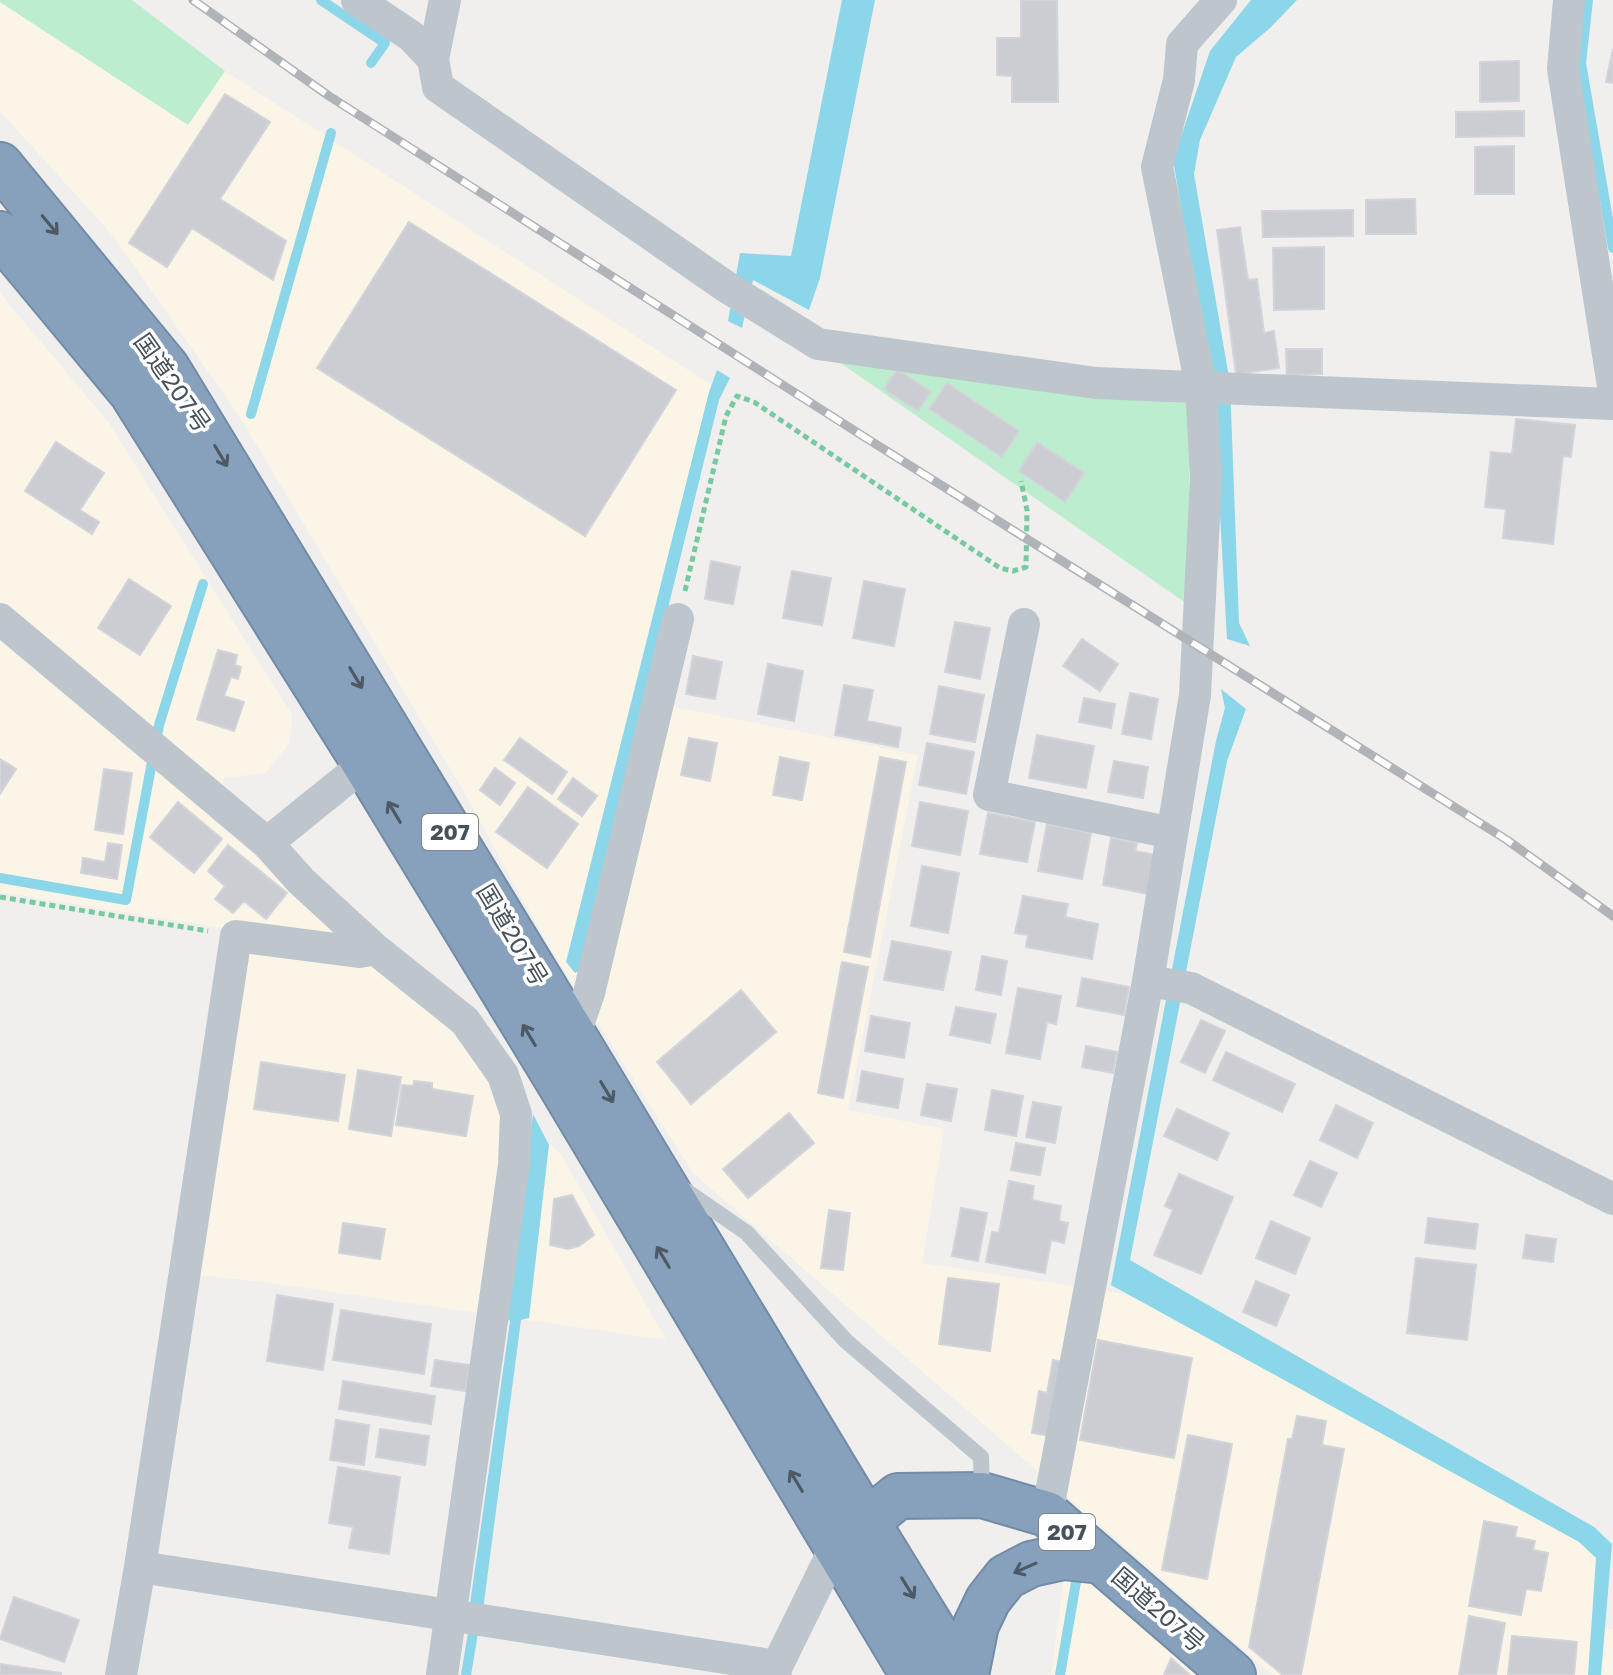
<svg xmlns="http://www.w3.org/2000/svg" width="1613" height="1675" viewBox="0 0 1613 1675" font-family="'Golos Text','Noto Sans JP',sans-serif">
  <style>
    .commercial { fill: #fbf5e7 }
    .green { fill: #bdedcf }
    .water { fill: #8bd6e9 }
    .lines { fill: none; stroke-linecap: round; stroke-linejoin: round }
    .stream { stroke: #8bd6e9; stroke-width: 10 }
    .building { fill: #cbcdd3; stroke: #d2d4d9; stroke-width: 2 }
    .highway-casing { stroke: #728ca8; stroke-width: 48 }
    .path { stroke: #76caa0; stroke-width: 5; stroke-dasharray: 6 4; stroke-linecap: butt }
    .lane { stroke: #bdc6cd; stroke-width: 16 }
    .street { stroke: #bdc6cd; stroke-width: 32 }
    .highway { stroke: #87a1bc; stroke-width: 44 }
    .rail-casing { stroke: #b0b3b8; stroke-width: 9 }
    .rail { stroke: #fff; stroke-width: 6; stroke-dasharray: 18; stroke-linecap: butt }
    .oneway { stroke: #4d5965 }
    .labels { text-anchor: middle; stroke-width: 7; stroke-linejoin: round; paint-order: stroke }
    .shield { fill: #fff; stroke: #7e858c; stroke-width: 2 }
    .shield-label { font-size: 22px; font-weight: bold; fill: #47515b }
    .street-label { font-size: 24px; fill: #47515b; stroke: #fff }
  </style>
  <rect width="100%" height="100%" fill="#f1eeee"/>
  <path class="commercial" d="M0 2 188 125 225 71 716 388 638 700 918 755 848 1110 944 1129 922 1263 1161 1300 1606 1554 1599 1628 1613 1629V1675H1273L693 1173 544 938 464 792 238 414 113 236 0 111Z
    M0 293 109 423 292 715 290 742 266 773 224 778 210 816 487 1059 507 1109 561 1154 666 1340 264 1282 190 1274 227 929 0 892Z
    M1090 1576 1202 1675H1051L1064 1578Z"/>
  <path class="green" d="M0 0H132L225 71 188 125 0 2Z
    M819 348 1189 396 1190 606Z"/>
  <path class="water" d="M842 0H875L820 278 809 310 753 280 742 328 728 321 740 253 791 256Z
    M1251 0H1297L1270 28 1236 57 1200 140 1194 174 1230 383 1239 623 1250 646 1227 639 1213 390 1173 160 1210 51Z
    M717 370 730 378 719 400 582 959 584 969 575 973 566 962 709 392Z
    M1221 689 1246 709 1227 761 1130 1260 1594 1527 1612 1544 1601 1675H1588L1596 1558 1579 1542 1111 1285 1216 741 1225 708Z
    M533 1114 549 1145 529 1318 521 1320 483 1610 469 1611 510 1321 505 1316Z"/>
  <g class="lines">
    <path class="stream" d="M321 0 385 43 371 63
      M1588 0 1581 63 1613 248
      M251 414 331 133
      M0 878 126 900 159 725 203 584
      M466 1675 473 1633
      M1060 1675 1076 1582"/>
  </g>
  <path class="building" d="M1021 0H1057L1058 102H1012V76L997 75V38H1021Z
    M1613 49V83L1606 82Z
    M1519 61V101L1480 102V62Z
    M225 94 270 122 220 199 286 241 273 280 192 228 167 267 129 243Z
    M1524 111V136L1456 137V112Z
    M1514 146V194H1475V147Z
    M1415 199 1416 234H1366V200Z
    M1353 210V236L1263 237 1262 211Z
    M409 222 676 390 585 536 317 368Z
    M1240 227 1248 280 1257 279 1264 333 1274 331 1279 368 1236 374 1217 230Z
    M1324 247V309L1274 310 1273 248Z
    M1286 349H1322V374L1287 375Z
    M897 369 931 392 918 411 884 389Z
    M947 383 1019 431 1002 457 929 409Z
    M1516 419 1575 425 1571 457 1563 456 1553 544 1503 538 1506 509 1485 507 1491 452 1512 454Z
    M56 442 104 473 80 510 99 522 92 534 25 491Z
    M1037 442 1084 473 1065 502 1019 471Z
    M711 561 740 567 733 604 705 599Z
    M792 571 831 578 822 625 783 618Z
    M129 579 171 606 140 655 98 628Z
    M864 581 905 589 894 646 853 638Z
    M955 622 990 628 980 679 945 672Z
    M1082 639 1118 664 1100 691 1063 666Z
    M218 650 237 655 235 665 241 667 238 679 231 677 224 696 244 702 234 731 197 719Z
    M693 656 722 662 715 699 686 694Z
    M768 664 803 671 794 721 758 714Z
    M844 685 873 690 867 721 901 728 898 747 835 735Z
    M939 686 984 695 975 742 930 734Z
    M1130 693 1158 699 1151 739 1122 734Z
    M1084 698 1115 704 1111 728 1079 722Z
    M1037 735 1094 746 1086 788 1029 778Z
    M520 738 567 772 552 794 504 760Z
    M689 738 717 743 710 781 681 775Z
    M927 743 974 752 966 794 919 785Z
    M780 757 809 763 802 800 773 795Z
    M880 757 906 762 870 957 844 952Z
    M0 759 16 769 0 794Z
    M1114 761 1148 767 1143 798 1108 792Z
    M495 768 515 783 500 805 480 790Z
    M104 769 132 773 123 834 95 830Z
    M573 778 597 796 582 816 558 799Z
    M528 787 578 824 547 868 496 832Z
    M178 802 222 839 194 873 150 837Z
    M920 802 968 811 960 855 912 846Z
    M988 813 1035 822 1027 862 980 854Z
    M1047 824 1091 833 1082 879 1038 871Z
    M1111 838 1137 843 1135 851 1160 856 1153 895 1103 885Z
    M108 843 122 845 117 879 81 873 83 858 105 862Z
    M228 845 287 893 266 919 244 901 233 913 215 899 225 886 208 871Z
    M922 866 959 873 948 933 911 926Z
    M1023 896 1068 904 1065 917 1098 924 1092 959 1026 947 1028 935 1015 933Z
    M892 941 951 952 943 990 884 980Z
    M982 956 1007 961 1001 995 976 990Z
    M842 962 868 967 843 1098 818 1093Z
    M1082 978 1129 987 1124 1015 1077 1006Z
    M1018 988 1061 996 1056 1024 1047 1022 1040 1059 1006 1053Z
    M741 990 776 1032 691 1104 657 1062Z
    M956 1007 996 1014 990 1043 950 1035Z
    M871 1016 910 1023 904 1058 865 1051Z
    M1201 1020 1225 1031 1205 1073 1181 1062Z
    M1086 1046 1117 1052 1113 1073 1082 1067Z
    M1226 1052 1295 1084 1282 1112 1213 1080Z
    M261 1062 345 1075 338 1121 254 1109Z
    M358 1070 401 1077 391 1136 349 1129Z
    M862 1071 903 1079 898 1108 857 1101Z
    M414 1081 432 1083V1089L473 1096 466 1136 396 1125 402 1085 413 1086Z
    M927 1084 957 1089 951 1121 921 1115Z
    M992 1090 1023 1096 1016 1136 985 1130Z
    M1033 1102 1061 1107 1055 1143 1026 1137Z
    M1336 1105 1373 1123 1357 1158 1320 1140Z
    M1177 1109 1229 1133 1217 1160 1164 1136Z
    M789 1113 814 1143 748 1198 723 1169Z
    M1016 1143 1045 1148 1040 1175 1011 1170Z
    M1310 1161 1337 1173 1321 1207 1294 1195Z
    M1179 1174 1233 1197 1201 1274 1154 1255 1173 1210 1165 1206Z
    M1009 1181 1034 1186 1032 1200 1061 1206 1059 1221 1068 1223 1064 1243 1051 1240 1045 1273 986 1262 992 1232 999 1233Z
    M572 1195 594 1235 579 1246 568 1249 550 1245 554 1199Z
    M961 1208 987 1213 978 1261 952 1256Z
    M829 1210 850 1213 843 1270 821 1268Z
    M1428 1218 1478 1224 1475 1249 1425 1243Z
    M1271 1221 1310 1238 1295 1274 1256 1258Z
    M343 1223 385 1229 380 1259 339 1253Z
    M1526 1235 1556 1239 1553 1262 1523 1258Z
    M1416 1258 1476 1265 1467 1340 1407 1333Z
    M948 1278 999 1284 990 1351 939 1344Z
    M1256 1281 1289 1295 1276 1326 1243 1312Z
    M277 1295 333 1304 323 1370 267 1361Z
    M341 1310 431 1324 424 1374 333 1360Z
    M1098 1340 1192 1358 1174 1458 1080 1440Z
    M435 1360 470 1365 465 1391 431 1386Z
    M1053 1360 1064 1362 1051 1436 1032 1433 1039 1391 1047 1393Z
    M343 1381 435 1396 431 1424 339 1409Z
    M1297 1416 1326 1421 1322 1445 1344 1449 1301 1675H1283L1249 1647 1288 1439H1292Z
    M336 1420 369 1425 364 1465 330 1460Z
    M380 1429 429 1436 425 1465 376 1457Z
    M1188 1435 1232 1444 1207 1579 1162 1570Z
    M338 1467 400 1477 389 1554 349 1548 353 1527 329 1523Z
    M1484 1521 1517 1527 1515 1537 1535 1541 1533 1550 1548 1553 1541 1591 1526 1589 1521 1615 1469 1606Z
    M14 1597 79 1620 64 1662 0 1639Z
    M1469 1616 1505 1623 1496 1675H1459Z
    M1512 1636 1577 1642 1574 1675H1508Z
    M1171 1658 1190 1675H1164Z
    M0 1664 61 1673V1675H0Z"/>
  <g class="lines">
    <g class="highway-casing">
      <path id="highway" d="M0 165 167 368 574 1036 867 1522 961 1675
        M0 234 132 393 365 764 560 1084 913 1675
        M846 1539 898 1496 982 1495 1047 1514 1233 1675
        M966 1675 976 1625 988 1600 1006 1577 1031 1564 1063 1557 1101 1561"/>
    </g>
    <path class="path" d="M685 591 726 416 737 396 754 402 1000 568 1013 571 1026 567 1027 510 1021 481
      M0 897 208 931"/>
    <path class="lane" d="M682 1188 747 1233 846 1341 981 1457 982 1494"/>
    <path class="street" d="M357 0 411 36 433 59
      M445 0 433 59 438 87 728 288 818 344 1096 383 1613 404
      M1569 0 1563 69 1613 386
      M0 619 267 843 301 881 375 949 465 1021 503 1075 516 1114 514 1165 442 1675
      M1024 624 989 795 1172 833
      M267 843 382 750
      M1148 981 1191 988 1613 1199
      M574 1036 589 993 678 619
      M1047 1514 1148 981 1195 695 1206 478 1201 386 1157 167 1179 80 1182 44 1221 0
      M140 1567 777 1666
      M121 1675 140 1567 236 936 359 952 375 949
      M775 1675 777 1666 835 1548"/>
    <use href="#highway" class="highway"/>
    <g class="rail-casing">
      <path id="rail" d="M193 0 329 96 866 438 1507 840 1613 916"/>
    </g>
    <use href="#rail" class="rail"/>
  </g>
  <defs><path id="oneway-shaft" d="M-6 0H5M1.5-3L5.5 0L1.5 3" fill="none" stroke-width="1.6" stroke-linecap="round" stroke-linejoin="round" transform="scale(2)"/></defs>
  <g class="oneway">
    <use href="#oneway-shaft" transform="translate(50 225) rotate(50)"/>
    <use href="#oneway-shaft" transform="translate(221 456) rotate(59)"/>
    <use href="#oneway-shaft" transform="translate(356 678) rotate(59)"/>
    <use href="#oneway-shaft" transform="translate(394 812) rotate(-121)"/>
    <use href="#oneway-shaft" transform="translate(529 1035) rotate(-121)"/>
    <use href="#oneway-shaft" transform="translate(607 1092) rotate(59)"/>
    <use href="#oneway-shaft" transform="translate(663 1257) rotate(-121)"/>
    <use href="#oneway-shaft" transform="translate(796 1481) rotate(-121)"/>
    <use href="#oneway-shaft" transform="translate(1025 1568) rotate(156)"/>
    <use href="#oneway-shaft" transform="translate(908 1588) rotate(58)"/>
  </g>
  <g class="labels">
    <g class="shield">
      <rect x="422" y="814" width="56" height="36" rx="6"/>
      <rect x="1039" y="1514" width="56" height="36" rx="6"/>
    </g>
    <g class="shield-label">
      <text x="450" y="840">207</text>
      <text x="1067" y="1540">207</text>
    </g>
    <g class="street-label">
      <text transform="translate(172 383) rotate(55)" y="8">国道207号</text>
      <text transform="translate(512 935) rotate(59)" y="8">国道207号</text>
      <text transform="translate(1158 1610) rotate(41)" y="8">国道207号</text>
    </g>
  </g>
</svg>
